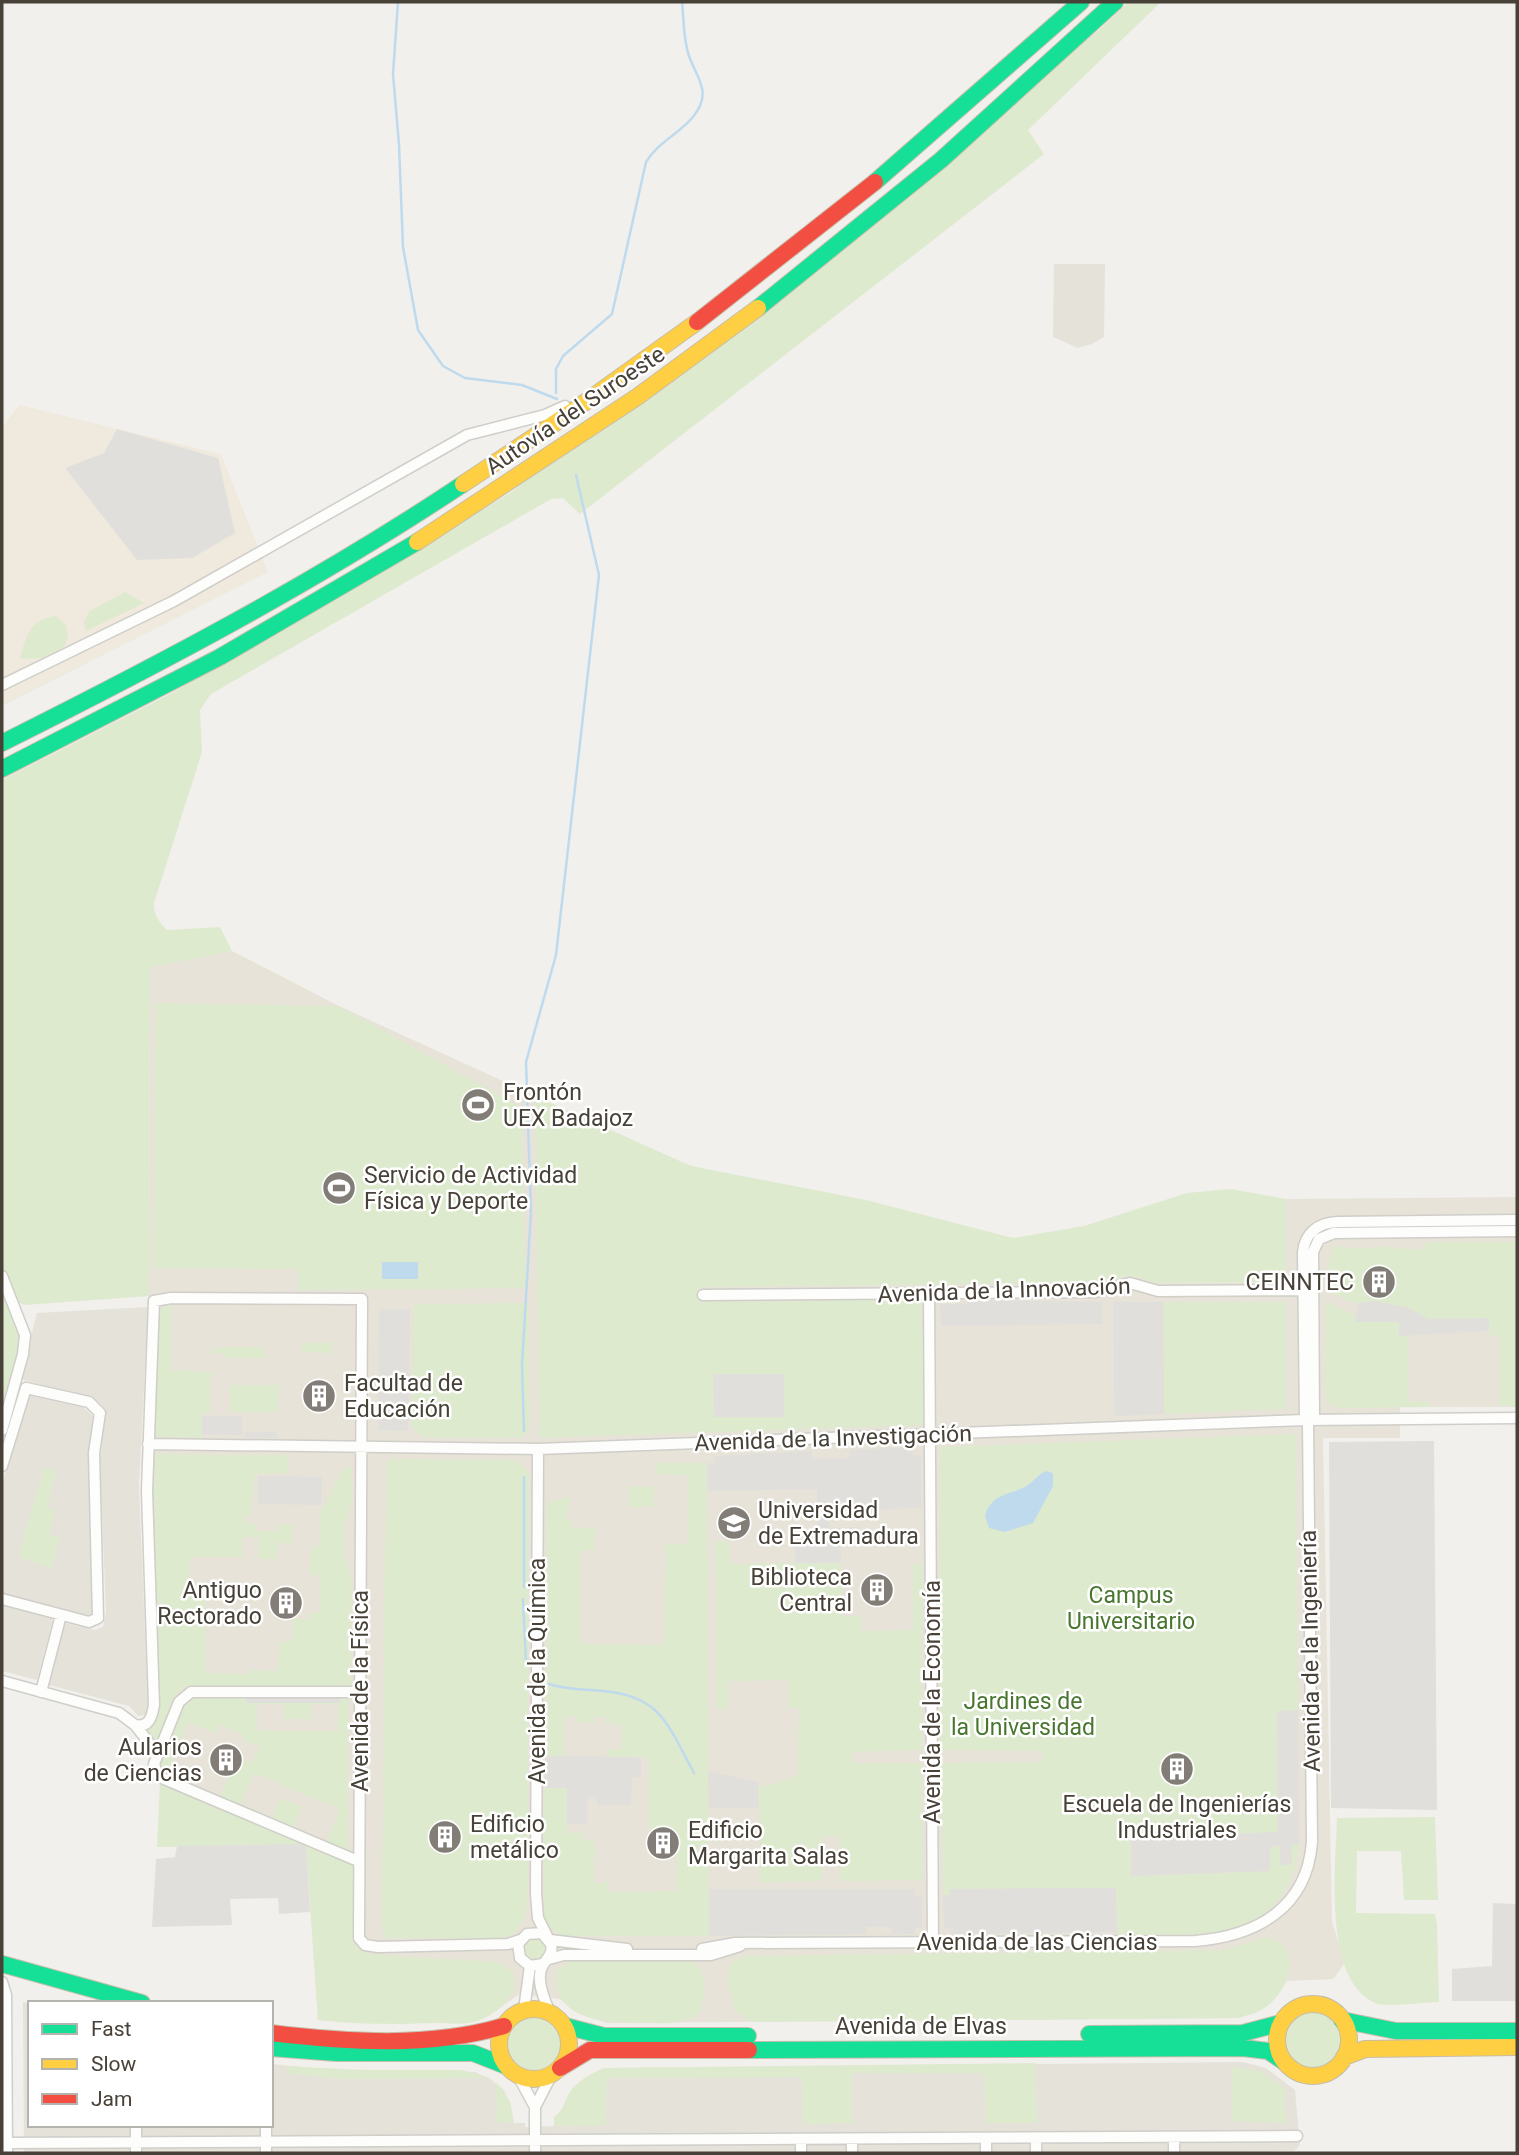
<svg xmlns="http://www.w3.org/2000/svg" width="1519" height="2155" viewBox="0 0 1519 2155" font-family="Roboto,sans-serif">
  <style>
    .residential { fill: #e5e2da }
    .commercial { fill: #f0e9dd }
    .education { fill: #e7e3d8 }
    .green { fill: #deeace; fill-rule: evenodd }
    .parking { fill: #e1dfdc }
    .water { fill: #bfdaed }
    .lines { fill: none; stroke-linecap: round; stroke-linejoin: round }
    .stream { stroke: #bfdaed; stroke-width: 2.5 }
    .street-casing { stroke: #cfcec9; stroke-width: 13 }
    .fast-casing { stroke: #c7bda9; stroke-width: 18 }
    .slow-casing { stroke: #c7bda9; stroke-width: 18 }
    .jam-casing { stroke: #c7bda9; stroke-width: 18 }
    .street { stroke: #fdfdfc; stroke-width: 10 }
    .fast { stroke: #16e098; stroke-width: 16 }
    .slow { stroke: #ffcf43; stroke-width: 16 }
    .jam { stroke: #f24e42; stroke-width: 16 }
    .labels { text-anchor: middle; stroke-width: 5; stroke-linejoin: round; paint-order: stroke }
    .street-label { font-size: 23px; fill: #474138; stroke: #fff }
    .poi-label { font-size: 23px; fill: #474138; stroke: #fff; text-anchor: start }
    .park-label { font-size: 23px; fill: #48762e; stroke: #fff }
  </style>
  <rect width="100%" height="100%" fill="#f1f0ec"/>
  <path class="residential" d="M1054 264H1105L1104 337 1092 344 1078 348 1053 337Z
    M148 1307 139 1486 148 1709 145 1715 138 1716 129 1706 49 1685 65 1623 95 1630 103 1627 106 1612 100 1460 106 1410 98 1401 20 1379 37 1313Z
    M27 1393 83 1407 93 1416 88 1453 94 1610 87 1618 2 1594V1485Z
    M2 1605 53 1619 37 1680 2 1671Z
    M23 2002 30 2004V2125H271V2064L321 2069 475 2072 489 2078 503 2089 510 2102 514 2123H525V2127L554 2126V2117L560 2114 572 2089 586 2077 604 2068 1243 2062 1266 2068 1295 2090 1300 2145 1294 2151 1192 2153H24Z"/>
  <path class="commercial" d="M19 405 221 454 268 572 2 706V427Z"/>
  <path class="education" d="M232 951 339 1006 682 1163 1110 1281 1129 1275 1155 1283 1285 1282 1286 1199 1517 1197V1407H1400V1438H1323L1332 1922 1345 1963 1333 1979 1287 1981 1267 2006 1239 2018 606 2023 576 2012 560 1999 520 1994 483 2019 401 2024 318 2020 306 1843 152 1776 143 1723 149 1714 142 1487 149 1296 150 966Z"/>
  <path class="green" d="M1128 2H1161L1028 130 1044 154 580 514 563 498 551 499 211 694 200 710 202 752 154 903C154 915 158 921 167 930L220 927 232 951 150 967 149 1296 24 1305 18 1302 2 1266V780L174 692 510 493 1099 30Z
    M125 592 144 603 86 631 84 621 90 611Z
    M56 616 66 625 68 636 64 647 42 658 20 659C26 636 30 619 56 616Z
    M156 1003 339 1006 522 1108 526 1288 298 1290V1269L153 1268Z
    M535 1096 691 1166 866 1200 1013 1238 1084 1226 1187 1193 1231 1189 1286 1199V1282L1155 1283 1129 1275 1104 1283 698 1287V1302L922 1299 925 1425 539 1438Z
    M1428 1242H1517V1407L1499 1405V1336L1489 1335V1318L1428 1319 1409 1308 1375 1301 1354 1303 1325 1290V1276L1333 1246 1362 1249 1385 1246 1411 1250 1421 1249Z
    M2 1288 19 1333 20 1344 2 1411Z
    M1163 1302H1286V1409L1164 1414Z
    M1326 1302 1355 1315V1322H1399V1336H1408L1409 1402H1430V1407L1339 1408 1328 1403 1325 1394Z
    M528 1303 530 1428 521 1438 422 1437 412 1427 414 1304Z
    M172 1304 171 1370 211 1372V1411L202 1412V1438L153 1437 158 1310Z
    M302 1343H332V1353L301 1352Z
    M218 1347H265V1358H225V1353H209Z
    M230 1385H279L278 1412H230Z
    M1295 1434 1298 1710 1277 1711 1278 1833 1131 1838 1132 1876 1270 1871V1848L1280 1846 1291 1865V1845H1299C1289 1945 1193 1936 1117 1937L1116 1888 951 1889 950 1895H943L941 1763 1042 1762V1751L941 1750 940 1447Z
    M153 1454 288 1455V1473L255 1474 251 1515H246V1523H255L256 1531H278V1524H294L293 1543H278V1559H258V1537H243V1557H190L189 1583 206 1584 205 1673 250 1674 251 1670 278 1671 279 1642 293 1641V1619H309V1613H320L321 1575H310V1547H319L320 1513 344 1467H352L351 1508 344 1527V1557L351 1575V1686L185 1687 177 1693 160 1736 155 1740 149 1739 147 1734 154 1723 160 1696 154 1592Z
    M389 1459 516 1460 529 1472 527 1909C523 1925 517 1934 501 1938H388L382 1931 386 1463Z
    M657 1463H707L709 1936H562L547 1925 544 1917 545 1788 567 1787V1833H583V1840H594L597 1854 593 1855 594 1883H605L608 1878 609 1892 676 1891V1832H649V1757H607V1749H621L622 1724H607V1717H595V1723H578V1717L565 1716V1756H545L547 1502 570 1497 566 1520H571L574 1529 596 1527 594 1550H581V1644L664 1645 666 1551 662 1544H689L688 1475H657Z
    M44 1468 57 1472 47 1508 55 1512 49 1534 60 1538 52 1568 18 1557Z
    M629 1486 655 1487 654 1507H629Z
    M715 1541H729L730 1564 841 1563 842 1616H862V1631L913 1630V1564H922V1750L852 1752V1763H922V1880L840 1881V1836H823L822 1881 759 1882V1786L777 1784 798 1775 799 1708H788V1680L728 1681V1709H717Z
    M192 1695H248L245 1703H340V1695H348V1852L160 1771 158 1763 182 1702ZM257 1704H284V1719H311V1704H338V1731H257ZM188 1723 216 1733 220 1725 244 1735 243 1740 259 1747 252 1763 236 1757 220 1797 167 1776ZM254 1773 340 1809 327 1841 294 1828 302 1807 280 1798 272 1818 240 1805Z
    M160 1780 353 1864V1941L358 1949 369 1954 496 1962C506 1966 516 1971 515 1984 513 2002 490 2018 474 2022 462 2025 448 2023 436 2023 397 2024 357 2025 318 2020L306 1845 157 1847Z
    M1435 1817 1438 1900H1404L1401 1851H1357L1356 1913 1435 1914 1437 1924 1439 2002C1424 2002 1386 2008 1375 2003 1322 1979 1336 1865 1337 1818Z
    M1268 1937C1304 1947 1290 1989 1266 2007 1258 2013 1248 2015 1239 2018L752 2022 735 2012 727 1978 730 1963 745 1956 1224 1950Z
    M525 1949a10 10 0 1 1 20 0a10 10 0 1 1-20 0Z
    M687 1958C709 1967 705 1991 701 2011 684 2026 667 2023 644 2023 607 2023 548 2021 558 1969L572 1961Z
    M1284 2040a29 29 0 1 1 58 0a29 29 0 1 1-58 0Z
    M505 2045a29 29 0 1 1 58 0a29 29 0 1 1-58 0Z
    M1035 2063 1037 2123H986L985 2073H852V2123L803 2124 802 2077 607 2078 606 2125 554 2126V2117C563 2112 564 2101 570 2092 578 2080 591 2074 604 2068Z
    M287 2066 356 2070H462L490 2078 347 2079 288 2074Z
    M1231 2067 1259 2071 1285 2089 1286 2123 1232 2121Z
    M496 2082 510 2102 514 2123H497Z"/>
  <path class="parking" d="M117 429 218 458 235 533 192 558 137 560 65 468 104 453Z
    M972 1300 1102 1302V1324L941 1326 940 1304H965Z
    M1375 1301 1409 1308 1428 1319 1489 1318V1331L1399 1336V1322H1355L1359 1303Z
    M1113 1302H1163L1164 1414 1114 1416Z
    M379 1309H410L408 1431 378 1430Z
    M713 1374H784V1417H714Z
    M202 1416H242V1435H202Z
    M245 1432H277V1438H245Z
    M1434 1441 1437 1810 1331 1808 1329 1442Z
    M912 1447 913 1455H921V1508L828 1511 829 1528 858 1527V1535L841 1536V1563H795V1540H818L817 1489 707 1491V1463H715V1456L812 1451V1459L849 1458 850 1450Z
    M258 1476 322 1477 321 1505 258 1504Z
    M248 1695H340L341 1703H245Z
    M1298 1710 1299 1845H1291L1292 1865H1280V1846L1274 1845 1270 1848V1871L1131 1876V1838L1278 1832 1277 1711Z
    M545 1756 641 1757V1777L632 1778 631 1805H597V1797H587V1824H567V1788H545Z
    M708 1771 758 1782 759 1808H709Z
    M306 1844 310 1912 279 1914 278 1898 230 1899 232 1925 152 1927 156 1859 175 1857 177 1846Z
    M1116 1888 1117 1932 951 1934V1928L944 1927 943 1895H950V1889Z
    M709 1889H914V1896L922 1897V1928H915V1934H892L891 1927H866V1934L709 1936Z
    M1493 1903 1517 1904V2001H1452V1969L1492 1966Z"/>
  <path class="water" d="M382 1262H418V1279H382Z
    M1046 1471 1053 1473V1486L1033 1523 1005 1532 989 1528 985 1516C991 1495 1006 1495 1023 1488 1032 1484 1037 1475 1046 1471Z"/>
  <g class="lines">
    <path class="stream" d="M398 2 393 74 399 145 403 247 418 330 443 366 465 378 522 385 557 399
      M556 393V369L563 356 612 314 646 162C658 142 679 134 693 117 713 92 697 79 689 56 683 39 684 20 682 2
      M524 1431 522 1365 531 1212 526 1062 556 955 599 575 576 475
      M524 1587V1477
      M523 1599 526 1662
      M549 1684C567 1690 584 1689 603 1691 662 1696 668 1726 694 1773"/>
    <g class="street-casing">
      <path id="street" d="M2 685 174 601 467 435 545 415 565 406
        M2 1276 25 1335 23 1354 2 1430
        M929 1293 933 1943
        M703 1295 1095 1292 1130 1283 1158 1291 1304 1290
        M1305 1420 1303 1252C1305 1233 1318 1223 1337 1222L1517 1220
        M1314 1420 1313 1252 1319 1239 1334 1233 1517 1231
        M148 1444 538 1449 1305 1420 1517 1418
        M538 1449 536 1894 538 1918 547 1936
        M2 1466 26 1388 89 1402 100 1413 94 1453 98 1618 89 1622 2 1599
        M2 1681 119 1713 135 1725 158 1754
        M41 1692 61 1615
        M135 1725C149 1728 152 1717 154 1705L147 1491 154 1301 171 1298 362 1299 359 1938 365 1945 378 1947 508 1944 520 1940
        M358 1861 164 1779 157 1773 154 1764 179 1702 191 1692H360
        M550 1940 627 1949
        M702 1949 735 1943 1195 1941C1257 1936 1307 1908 1312 1842L1308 1420
        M549 1959 564 1955H711L740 1946
        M543 1964 530 1966 520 1958 518 1944 527 1934 542 1933 551 1944C553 1955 548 1956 543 1965 535 1978 544 1998 549 2011
        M2 1982 6 1995 7 2153
        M524 2010 530 1966
        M517 2074 535 2107V2153
        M535 2107 552 2074
        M136 2125V2153
        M266 2125V2153
        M1174 2137V2153
        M986 2138V2153
        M1036 2138V2153
        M801 2139V2153
        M852 2139V2153
        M7 2143 1297 2136"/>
    </g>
    <g class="fast-casing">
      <path id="fast" d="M875 182 1081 2
        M758 308 941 160 1115 2
        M2 743C160 664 316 582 463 484
        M2 769 220 657 417 542
        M2 1964 142 2003
        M1342 2020 1396 2031H1517
        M565 2026 604 2036H748
        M1089 2034 1243 2033 1281 2023
        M271 2048 337 2053H473L506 2066
        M749 2050 1243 2048 1268 2051 1283 2061"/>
    </g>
    <g class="slow-casing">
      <path id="slow" d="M463 484 570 413 697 322
        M417 542 637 397 758 308
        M1277 2040a36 36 0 1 1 72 0a36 36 0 1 1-72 0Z
        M499 2044a35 35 0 1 1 70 0a35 35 0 1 1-70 0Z
        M1344 2057 1365 2049 1517 2047"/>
    </g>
    <g class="jam-casing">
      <path id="jam" d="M697 322 875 182
        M271 2033C346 2042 430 2048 504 2026
        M560 2068 590 2050H749"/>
    </g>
    <use href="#street" class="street"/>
    <use href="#fast" class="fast"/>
    <use href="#slow" class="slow"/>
    <use href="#jam" class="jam"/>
  </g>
  <defs>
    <g id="stadium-disc" transform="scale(1.75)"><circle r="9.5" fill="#827e77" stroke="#fff"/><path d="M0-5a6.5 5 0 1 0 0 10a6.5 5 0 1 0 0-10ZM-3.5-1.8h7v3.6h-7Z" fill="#fff"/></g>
    <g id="building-disc" transform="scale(1.75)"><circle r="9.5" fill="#827e77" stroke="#fff"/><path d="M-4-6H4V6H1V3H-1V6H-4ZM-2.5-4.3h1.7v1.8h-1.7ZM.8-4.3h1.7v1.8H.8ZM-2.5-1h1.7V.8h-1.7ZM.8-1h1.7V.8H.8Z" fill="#fff"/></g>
    <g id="university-disc" transform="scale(1.75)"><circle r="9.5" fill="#827e77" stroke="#fff"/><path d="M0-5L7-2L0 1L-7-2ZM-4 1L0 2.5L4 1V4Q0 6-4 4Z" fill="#fff"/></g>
  </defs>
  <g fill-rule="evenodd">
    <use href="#stadium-disc" x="478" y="1105"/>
    <use href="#stadium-disc" x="339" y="1188"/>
    <use href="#building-disc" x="1379" y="1282"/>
    <use href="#building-disc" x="319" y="1396"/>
    <use href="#university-disc" x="734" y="1523"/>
    <use href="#building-disc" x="877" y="1590"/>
    <use href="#building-disc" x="286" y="1603"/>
    <use href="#building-disc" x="226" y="1760"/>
    <use href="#building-disc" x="1177" y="1769"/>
    <use href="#building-disc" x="445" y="1837"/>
    <use href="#building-disc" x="663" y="1843"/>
  </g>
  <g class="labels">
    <g class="street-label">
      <text transform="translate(575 410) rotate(-34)" y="8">Autovía del Suroeste</text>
      <text transform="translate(1004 1290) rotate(-2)" y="8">Avenida de la Innovación</text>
      <text transform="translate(833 1438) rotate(-2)" y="8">Avenida de la Investigación</text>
      <text transform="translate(1310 1651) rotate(-91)" y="8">Avenida de la Ingeniería</text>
      <text transform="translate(537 1671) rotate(-90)" y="8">Avenida de la Química</text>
      <text transform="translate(360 1691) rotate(-90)" y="8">Avenida de la Física</text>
      <text transform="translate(932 1702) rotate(-90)" y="8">Avenida de la Economía</text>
      <text x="1037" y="1950">Avenida de las Ciencias</text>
      <text x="921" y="2034">Avenida de Elvas</text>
    </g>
    <g class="poi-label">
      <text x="503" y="1100">Frontón<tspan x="503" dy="26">UEX Badajoz</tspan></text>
      <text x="364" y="1183">Servicio de Actividad<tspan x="364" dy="26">Física y Deporte</tspan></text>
      <text x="1354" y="1290" text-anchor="end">CEINNTEC</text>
      <text x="344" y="1391">Facultad de<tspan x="344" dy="26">Educación</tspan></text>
      <text x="758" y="1518">Universidad<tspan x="758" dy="26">de Extremadura</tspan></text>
      <text x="852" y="1585" text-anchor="end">Biblioteca<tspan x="852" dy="26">Central</tspan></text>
      <text x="262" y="1598" text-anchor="end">Antiguo<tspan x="262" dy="26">Rectorado</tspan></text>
      <text x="202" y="1755" text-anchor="end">Aularios<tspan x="202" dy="26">de Ciencias</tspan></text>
      <text x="1177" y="1812" text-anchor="middle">Escuela de Ingenierías<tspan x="1177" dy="26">Industriales</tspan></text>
      <text x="470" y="1832">Edificio<tspan x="470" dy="26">metálico</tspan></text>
      <text x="688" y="1838">Edificio<tspan x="688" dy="26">Margarita Salas</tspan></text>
    </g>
    <g class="park-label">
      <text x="1131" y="1603">Campus<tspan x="1131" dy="26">Universitario</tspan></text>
      <text x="1023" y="1709">Jardines de<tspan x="1023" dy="26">la Universidad</tspan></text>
    </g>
  </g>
  <rect width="1519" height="2155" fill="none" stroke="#474138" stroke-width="7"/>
  <rect x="28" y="2001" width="245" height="126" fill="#ffffff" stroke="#b5b3af" stroke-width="2"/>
  <rect x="42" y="2024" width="35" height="10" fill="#16e098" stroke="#b5b3af" stroke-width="2"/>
  <text x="91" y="2036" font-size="21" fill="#474138">Fast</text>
  <rect x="42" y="2059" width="35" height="10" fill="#ffcf43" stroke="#b5b3af" stroke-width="2"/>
  <text x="91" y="2071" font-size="21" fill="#474138">Slow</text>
  <rect x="42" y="2094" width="35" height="10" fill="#f24e42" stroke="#b5b3af" stroke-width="2"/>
  <text x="91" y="2106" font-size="21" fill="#474138">Jam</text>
</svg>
